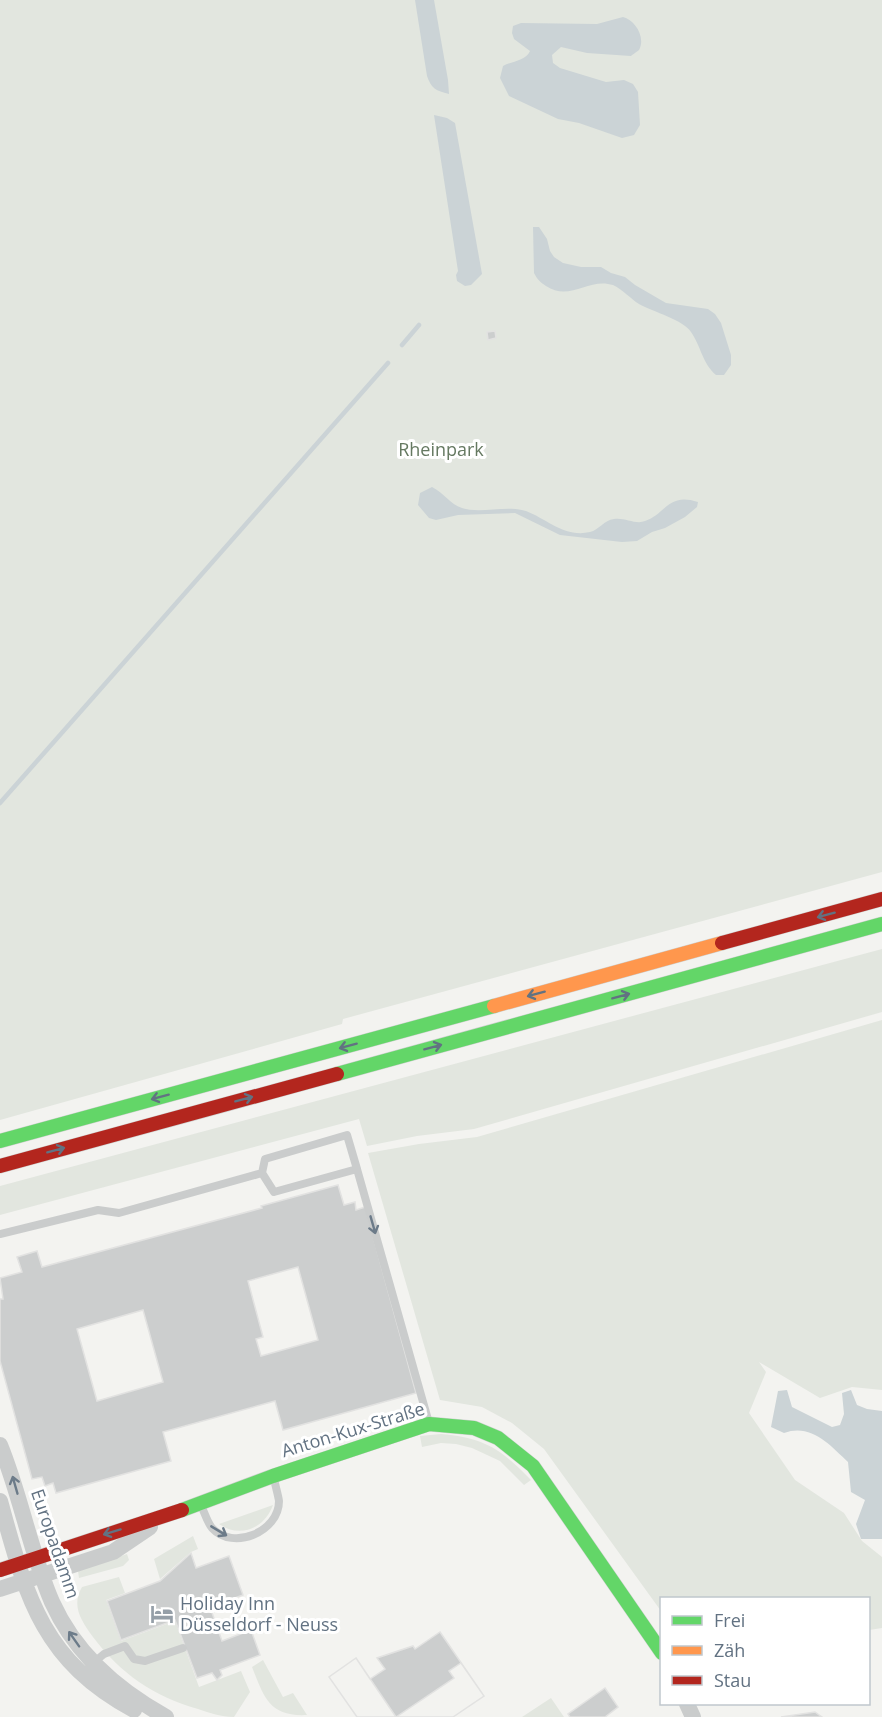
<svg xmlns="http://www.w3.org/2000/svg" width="882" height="1717" viewBox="0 0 882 1717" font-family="'Open Sans',sans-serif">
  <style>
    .green { fill: #e2e6df }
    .water { fill: #cbd3d6 }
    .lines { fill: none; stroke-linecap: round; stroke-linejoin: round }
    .stream { stroke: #cbd3d6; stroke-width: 4.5 }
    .building { fill: #cccece; stroke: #e2e2e1; stroke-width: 1.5; fill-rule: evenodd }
    .fast-casing { stroke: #cfd1d0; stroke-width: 15 }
    .slow-casing { stroke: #cfd1d0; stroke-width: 15 }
    .jam-casing { stroke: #cfd1d0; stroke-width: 15 }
    .lane { stroke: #cacccc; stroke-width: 8 }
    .street { stroke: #cacccc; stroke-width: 16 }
    .fast { stroke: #63d668; stroke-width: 14 }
    .slow { stroke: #ff974d; stroke-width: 14 }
    .jam { stroke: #b3261e; stroke-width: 14 }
    .oneway { stroke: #627282 }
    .oneway2 { stroke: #6c7b89 }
    .labels { text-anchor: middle; stroke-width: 6; stroke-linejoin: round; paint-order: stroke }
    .park-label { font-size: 18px; fill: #657961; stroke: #fff }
    .street-label { font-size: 18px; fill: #627282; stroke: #fff }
    .poi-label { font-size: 18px; fill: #627282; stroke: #fff; text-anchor: start }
  </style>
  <rect width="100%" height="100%" fill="#f3f3f0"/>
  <path class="green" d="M0 0H882V872L343 1019 342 1024 0 1120Z
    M882 949V1012L474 1129 417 1136 367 1146 359 1119 0 1215V1186Z
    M882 1020V1390L852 1387 820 1398 759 1362 766 1372 749 1413 795 1480 844 1513 862 1541 882 1557V1628L869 1630 868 1598H662L661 1611 544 1449 512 1423 482 1407 440 1400 368 1153 419 1144 477 1137Z
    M441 1434C485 1438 501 1449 531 1480L524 1485 500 1461 472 1448 456 1444 441 1443 422 1447 420 1436Z
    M273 1505C265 1528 240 1539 219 1524Z
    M193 1536 198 1549 191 1552 160 1579 154 1559Z
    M127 1554 129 1560 123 1566 79 1578 78 1571Z
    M119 1577 125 1593 106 1600 121 1641 175 1621 199 1687 241 1671 250 1692 234 1717C221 1717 210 1713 198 1709 153 1696 121 1674 93 1637 81 1620 71 1606 82 1587Z
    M263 1660 283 1697 293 1693 307 1715C269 1717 264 1697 252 1667Z
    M551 1698 564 1717H522Z"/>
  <path class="water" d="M415 0H434L448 80 449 94C436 91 431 88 427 76Z
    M623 17C635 20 646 37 639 50 638 51 632 55 631 56L587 53 561 47 552 55 553 63 560 68 606 82 624 80 633 84 638 92 640 125 634 135 622 138 579 123 558 119 509 96 500 78 503 66C512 61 526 61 530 51L514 39 512 33 513 26 521 23 597 24Z
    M434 115 447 118 455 123 482 274 471 285 465 286 457 281 456 275 458 271Z
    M533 227H539L547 239 550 251 554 257 563 263 581 267H601L611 273 625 277 635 285 666 303 708 309 715 314 721 323 731 355V365L724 375H716C702 363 701 346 691 332 684 320 653 312 639 304 631 299 622 289 613 285 589 277 570 302 546 286 540 282 537 279 534 273Z
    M432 487C444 493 450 504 462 508 480 514 506 505 526 511 547 519 565 538 590 532 599 530 604 520 614 519 624 517 636 525 645 521 666 514 668 492 698 502L697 507 685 517 665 528 652 532 637 541 622 542 560 535 515 513 458 515 436 520 429 518 418 505 420 493Z
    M787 1390 792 1407 832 1427 840 1425 844 1414 842 1393 851 1390 857 1405 867 1409 882 1411V1539H861L856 1524 865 1500 851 1492 848 1462C830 1445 811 1423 784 1433L771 1427 778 1391Z"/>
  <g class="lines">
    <path class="stream" d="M402 345 419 325
      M0 803 388 363"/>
  </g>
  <path class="building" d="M495 331 496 338 488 340 487 332Z
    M338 1185 344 1205 355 1202 356 1210 365 1207 416 1393 283 1430 275 1401 163 1432 171 1461 56 1493 53 1483 45 1486 42 1477 32 1479 0 1361V1299H3L0 1278 22 1272 17 1257 37 1251 42 1267 262 1208 261 1206ZM298 1267 318 1340 261 1356 256 1339 263 1337 248 1281ZM143 1310 163 1382 97 1401 77 1329Z
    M191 1553 196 1568 229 1556 243 1595 210 1607 222 1641 251 1630 260 1655 220 1670 222 1675 217 1680 212 1673 197 1678 175 1620 121 1640 107 1601 160 1581Z
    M440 1632 484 1696 453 1717H357L329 1677 356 1658 370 1679 385 1669 377 1658 413 1646 415 1649Z
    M356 1658 396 1717 454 1678 449 1671 461 1663 484 1696 453 1717H357L329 1677Z
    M605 1688 618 1707 605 1717H570L568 1714Z
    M815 1712 822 1717H781Z"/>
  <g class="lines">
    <g class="fast-casing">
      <path id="fast" d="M337 1074 882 924
        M0 1141 494 1006
        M182 1510 273 1476 429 1424 474 1428 498 1438 533 1466 662 1653"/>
    </g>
    <g class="slow-casing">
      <path id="slow" d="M494 1006 722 943"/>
    </g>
    <g class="jam-casing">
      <path id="jam" d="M722 943 882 899
        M0 1166 337 1074
        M0 1570 182 1510"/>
    </g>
    <path class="lane" d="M347 1135 357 1169 274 1192 262 1173 265 1159Z
      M357 1169 429 1423
      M0 1234 98 1210 119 1213 262 1173
      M200 1503C204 1511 207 1522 212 1528 233 1551 279 1532 279 1501 278 1494 275 1485 274 1478
      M93 1663 104 1654 125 1646 134 1659 145 1661 183 1648"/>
    <path class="street" d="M0 1445C21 1496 30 1551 52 1602 75 1653 117 1690 166 1717
      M0 1501C26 1595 41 1660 134 1710
      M0 1589 113 1552 150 1527
      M687 1704 693 1717"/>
    <use href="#fast" class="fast"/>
    <use href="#slow" class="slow"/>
    <use href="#jam" class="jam"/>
  </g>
  <defs><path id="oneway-shaft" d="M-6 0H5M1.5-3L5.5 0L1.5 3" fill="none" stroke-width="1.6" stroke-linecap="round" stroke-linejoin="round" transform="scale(1.5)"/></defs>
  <g class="oneway">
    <use href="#oneway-shaft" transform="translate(826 915) rotate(165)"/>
    <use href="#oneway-shaft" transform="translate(536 994) rotate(165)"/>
    <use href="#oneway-shaft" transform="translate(621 996) rotate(-15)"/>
    <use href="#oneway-shaft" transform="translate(348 1046) rotate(165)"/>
    <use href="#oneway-shaft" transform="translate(433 1047) rotate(-15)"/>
    <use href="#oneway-shaft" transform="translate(160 1097) rotate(165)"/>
    <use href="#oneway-shaft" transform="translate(244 1099) rotate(-15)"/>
    <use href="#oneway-shaft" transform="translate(56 1150) rotate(-15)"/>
    <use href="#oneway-shaft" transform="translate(112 1532) rotate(163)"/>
  </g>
  <g class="oneway2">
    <use href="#oneway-shaft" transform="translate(373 1225) rotate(74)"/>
    <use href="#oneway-shaft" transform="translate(15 1485) rotate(-106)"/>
    <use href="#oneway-shaft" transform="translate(219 1531) rotate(31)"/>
    <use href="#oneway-shaft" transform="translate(74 1639) rotate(-125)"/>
  </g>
  <defs>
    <g id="hotel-bare" transform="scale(1.8)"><path d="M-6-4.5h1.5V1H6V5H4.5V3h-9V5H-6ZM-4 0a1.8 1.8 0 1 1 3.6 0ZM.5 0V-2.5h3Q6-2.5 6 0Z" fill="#959fa8" stroke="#fff" stroke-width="2.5" paint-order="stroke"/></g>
  </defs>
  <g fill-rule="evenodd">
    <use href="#hotel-bare" x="162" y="1614"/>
  </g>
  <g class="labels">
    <g class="park-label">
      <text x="441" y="456">Rheinpark</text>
    </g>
    <g class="street-label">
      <text transform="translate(353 1430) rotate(-17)" y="6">Anton-Kux-Straße</text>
      <text transform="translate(55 1544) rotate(71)" y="6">Europadamm</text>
    </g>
    <g class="poi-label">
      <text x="180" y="1610">Holiday Inn<tspan x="180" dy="21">Düsseldorf - Neuss</tspan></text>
    </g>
  </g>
  <rect x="660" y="1597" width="210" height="108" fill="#ffffff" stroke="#c0c7cd" stroke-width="1.5"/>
  <rect x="672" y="1616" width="30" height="9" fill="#63d668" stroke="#c0c7cd" stroke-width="1.5"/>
  <text x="714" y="1627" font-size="18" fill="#627282">Frei</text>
  <rect x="672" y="1646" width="30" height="9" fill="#ff974d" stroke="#c0c7cd" stroke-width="1.5"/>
  <text x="714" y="1657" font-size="18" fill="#627282">Zäh</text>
  <rect x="672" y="1676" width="30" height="9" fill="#b3261e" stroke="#c0c7cd" stroke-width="1.5"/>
  <text x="714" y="1687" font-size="18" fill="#627282">Stau</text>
</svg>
